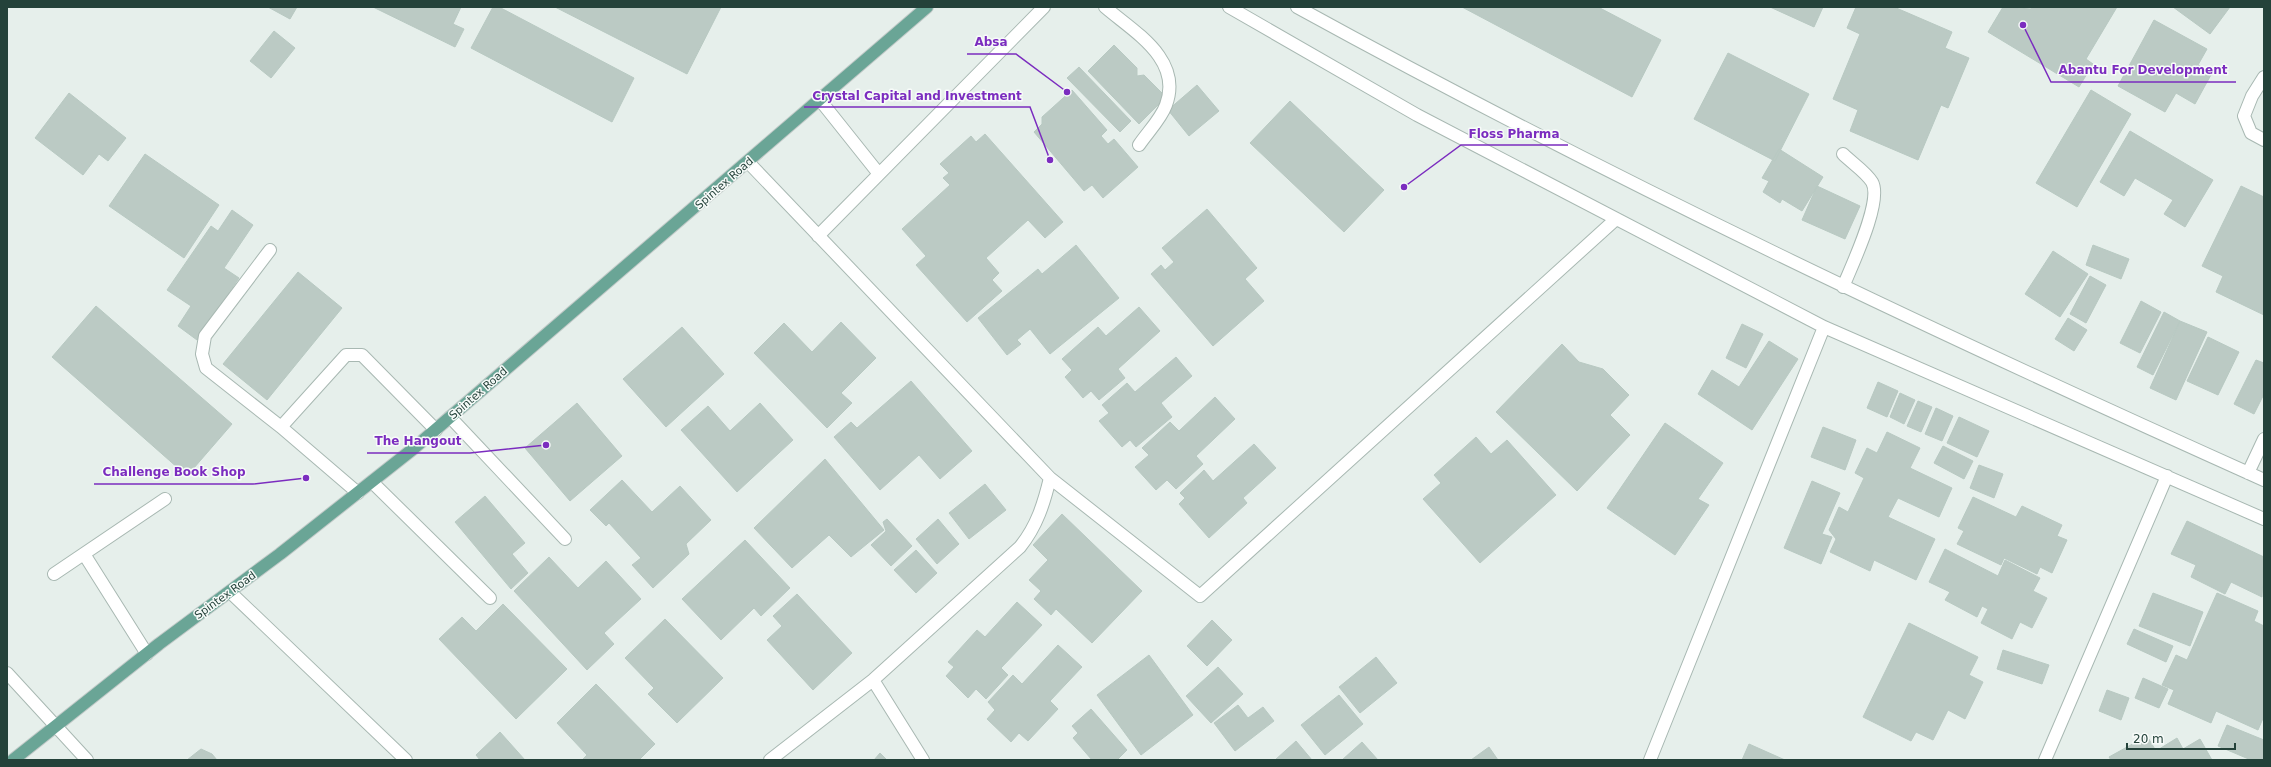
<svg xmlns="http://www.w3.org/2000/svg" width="2271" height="767" viewBox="0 0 2271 767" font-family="'DejaVu Sans',sans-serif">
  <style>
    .building { fill: #bbcac4; stroke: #b8c9c2 }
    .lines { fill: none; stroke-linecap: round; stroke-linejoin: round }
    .minor-casing { stroke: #a8b8b2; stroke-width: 14 }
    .major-casing { stroke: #c2cac8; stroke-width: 14 }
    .minor { stroke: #fff; stroke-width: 12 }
    .major { stroke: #6aa596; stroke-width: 12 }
    .labels { text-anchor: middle; stroke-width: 3; stroke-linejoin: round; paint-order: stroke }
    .street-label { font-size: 11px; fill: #24423a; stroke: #f7fbf9 }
    .leader { fill: none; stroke: #7b2cbf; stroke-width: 1.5 }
    .callout-dot { fill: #7b2cbf; stroke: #f7fbf9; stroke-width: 1.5 }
    .callout-label { font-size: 12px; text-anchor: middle; font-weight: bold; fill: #7b2cbf; stroke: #f7fbf9; stroke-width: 3; stroke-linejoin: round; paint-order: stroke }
  </style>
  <rect width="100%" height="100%" fill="#e6efeb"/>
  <path class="building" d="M268 7H297L290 19Z
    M373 7H461L453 24 464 29 455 47Z
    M493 7H499L634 78 612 122 471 48Z
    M555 7H721L687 74Z
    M1462 7H1598L1661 40 1632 97Z
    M1770 7H1823L1814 27Z
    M1856 7H1894L1952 32 1945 48 1969 58 1948 108 1941 105 1918 160 1850 131 1858 110 1833 99 1860 34 1847 28Z
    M2003 7 2031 9 2032 7H2117L2086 59 2093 64 2079 87 1988 32Z
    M2173 7H2230L2210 34Z
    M2154 20 2207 49 2198 65 2212 73 2195 104 2176 93 2165 112 2118 86Z
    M274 31 295 48 271 78 250 61Z
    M1114 45 1137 68V76L1144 75 1166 97 1139 124 1088 71Z
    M1728 53 1809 94 1775 161 1694 119Z
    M1079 67 1131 121 1120 132 1067 78Z
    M1197 85 1219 111 1189 136 1168 110Z
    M1072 90 1107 130 1101 136 1108 144 1114 139 1138 167 1103 198 1092 185 1084 191 1034 132 1042 124V117Z
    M2091 90 2131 114 2077 207 2036 183Z
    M69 93 126 138 108 161 99 154 83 175 35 138Z
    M1290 101 1384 190 1344 232 1250 143Z
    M2130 131 2213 180 2185 227 2164 214 2173 200 2135 178 2124 196 2100 182Z
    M985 134 1063 222 1045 238 1028 220 986 258 999 273 992 280 1002 291 967 322 916 265 926 256 902 229 950 185 943 178 949 173 940 164 971 136 976 142Z
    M1779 149 1823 177 1802 211 1782 199 1780 203 1763 192 1769 181 1762 178Z
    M145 154 219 205 184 258 109 206Z
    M1817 186 1860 206 1845 239 1802 220Z
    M2241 186 2264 197V315L2216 292 2223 276 2202 266Z
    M1207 209 1257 268 1245 279 1264 301 1213 346 1151 274 1161 265 1165 270 1174 262 1162 248Z
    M232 210 253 225 224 268 239 278 197 340 178 326 191 306 167 290 211 226 218 231Z
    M1076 245 1119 298 1050 354 1030 329 1017 340 1021 344 1007 355 978 318 1038 269 1042 274Z
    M2093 245 2129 259 2121 279 2086 265Z
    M2053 251 2088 274 2060 317 2025 294Z
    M298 272 342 308 267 400 223 364Z
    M2090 276 2106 285 2086 323 2070 314Z
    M2141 301 2161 312 2140 353 2120 343Z
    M96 306 232 424 187 476 52 357Z
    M1139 307 1160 331 1118 369 1125 378 1099 400 1091 391 1083 398 1065 377 1072 370 1062 359 1098 327 1106 336Z
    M2164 312 2180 321 2153 375 2137 367Z
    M2068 318 2087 330 2074 351 2055 339Z
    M2180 321 2207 332 2176 400 2150 388Z
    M841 322 876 358 841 393 852 403 827 428 754 353 784 323 812 352Z
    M1742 324 1763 334 1746 368 1726 358Z
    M682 327 724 374 666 427 623 379Z
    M2208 337 2239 352 2218 395 2187 381Z
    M1769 341 1798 359 1752 430 1698 394 1712 370 1739 387Z
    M1562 344 1579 362 1603 369 1629 395 1610 415 1630 435 1577 491 1496 412Z
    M1176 357 1192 376 1161 403 1172 417 1136 447 1130 440 1122 447 1099 421 1109 413 1102 405 1127 383 1135 392Z
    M2256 360 2264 363V394L2254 414 2234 404Z
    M911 381 972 451 940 479 919 455 880 490 834 437 851 422 857 428Z
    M1878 382 1898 391 1887 417 1867 408Z
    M1900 393 1915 400 1904 424 1890 417Z
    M1215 397 1235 419 1196 456 1203 464 1176 489 1167 480 1156 490 1135 467 1149 455 1142 448 1170 422 1179 431Z
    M1918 401 1932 407 1921 432 1907 426Z
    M577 403 622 456 570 501 525 448Z
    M760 403 793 440 737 492 681 430 708 406 730 431Z
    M1936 408 1953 416 1942 441 1925 434Z
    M1959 417 1989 431 1977 457 1947 443Z
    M1665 423 1723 463 1698 499 1709 505 1675 555 1607 508Z
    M1823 427 1856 440 1845 470 1811 457Z
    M1887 432 1920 448 1910 468 1952 488 1939 517 1898 498 1888 517 1935 539 1916 580 1874 560 1870 571 1830 552 1836 539 1829 530 1839 507 1848 512 1864 478 1855 473 1867 448 1877 453Z
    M1476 437 1491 454 1507 440 1556 495 1480 563 1423 499 1441 483 1434 475Z
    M1254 444 1276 468 1243 498 1247 503 1209 538 1179 504 1185 498 1180 493 1204 470 1213 481Z
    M1943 446 1973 461 1964 479 1934 463Z
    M825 459 884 530 851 557 829 535 792 568 754 528Z
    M1979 465 2003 474 1994 498 1970 488Z
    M622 480 652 512 680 486 711 520 686 544 689 554 653 588 632 565 641 558 609 523 606 526 590 510Z
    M1812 481 1840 493 1822 534 1832 537 1821 564 1784 548Z
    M985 484 1006 510 969 539 949 513Z
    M485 496 525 543 512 554 528 573 511 589 455 522Z
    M1973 497 2016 517 2022 506 2062 525 2057 536 2067 540 2052 573 2040 567 2037 574 2004 558 2001 565 1957 544 1964 531 1958 528Z
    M1062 514 1142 591 1092 643 1056 609 1051 615 1034 599 1041 591 1029 580 1048 560 1033 545Z
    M887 519 912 546 891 566 871 545 886 531 883 522Z
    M938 519 959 544 937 564 916 539Z
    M2187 521 2264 557 2262 597 2231 582 2225 594 2191 577 2196 565 2171 554Z
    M745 540 790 588 761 616 754 608 721 640 682 599Z
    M1945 549 1998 576 2005 560 2040 578 2033 591 2047 598 2032 628 2020 622 2012 639 1981 623 1988 609 1982 606 1977 617 1945 600 1950 592 1929 582Z
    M916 550 937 573 916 593 894 570Z
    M549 557 578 588 606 561 641 599 604 633 614 644 587 670 514 591Z
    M2153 593 2203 612 2190 646 2139 626Z
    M2217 593 2258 611 2254 621 2264 626V716L2258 730 2216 711 2211 723 2168 704 2174 690 2162 685 2176 655 2187 660Z
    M797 594 852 653 813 690 767 640 782 626 773 616Z
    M1017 602 1042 625 1001 668 1008 675 986 699 976 689 968 698 946 676 954 667 948 662 977 630 985 637Z
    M503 604 567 669 516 719 439 639 462 617 476 631Z
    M665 619 723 678 677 723 648 694 654 688 625 658Z
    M1212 620 1232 640 1207 666 1187 646Z
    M1909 623 1978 657 1969 675 1983 682 1965 719 1948 710 1933 740 1916 732 1911 741 1863 717Z
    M2134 629 2173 646 2166 662 2127 644Z
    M1058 645 1082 667 1050 701 1058 709 1028 741 1019 733 1011 742 987 719 995 710 988 702 1013 675 1022 684Z
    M2003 650 2049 665 2042 684 1997 669Z
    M1149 655 1193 715 1141 755 1097 695Z
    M1376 657 1397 683 1360 713 1339 687Z
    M1218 667 1243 694 1211 723 1186 696Z
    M2143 678 2168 689 2159 708 2135 698Z
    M596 684 655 744 639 760H582L587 755 557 723Z
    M2107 690 2129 698 2121 720 2099 711Z
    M1339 695 1363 724 1325 755 1301 725Z
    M1238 705 1248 718 1263 707 1274 721 1235 751 1214 723Z
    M1091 709 1127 750 1117 760H1092L1073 738 1078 733 1072 726Z
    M2227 725 2264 740V760H2251L2218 746Z
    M500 732 525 760H480L476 755Z
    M2147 736 2156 751 2177 738 2183 749 2200 739 2212 760H2111L2109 757Z
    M1296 741 1312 760H1275Z
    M1362 742 1378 760H1342Z
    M1749 744 1785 760H1742Z
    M1489 747 1498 760H1471Z
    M201 749 212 754 217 760H187Z
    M880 753 887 760H874Z"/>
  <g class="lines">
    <g class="minor-casing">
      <path id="minor" d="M1105 7C1134 32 1183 59 1166 105 1161 119 1147 133 1139 145
        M1229 7 1417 115 1824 327 2264 519
        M1297 7C1612 180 1936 333 2264 480
        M2264 77 2252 96 2244 116 2251 133 2264 140
        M820 100 879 174
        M748 162 1050 478C1044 503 1037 526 1020 547L873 680 770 760
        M818 236 1044 7
        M270 250 205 336 202 354 206 368 281 427 358 493
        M1843 287C1851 267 1883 201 1872 182 1866 172 1852 163 1843 154
        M450 417 565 539
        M281 427 346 355H362L436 430
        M2248 473 2264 439
        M1050 478 1200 596 1616 219
        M372 482 490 598
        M84 554 147 654
        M54 574 165 499
        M230 592 406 760
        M7 673 87 760
        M873 680 923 760
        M1650 760 1824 327
        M2045 760 2167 476"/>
    </g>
    <g class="major-casing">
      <path id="major" d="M13 760 159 644 280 554 413 449 927 7"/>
    </g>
    <use href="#minor" class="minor"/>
    <use href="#major" class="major"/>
  </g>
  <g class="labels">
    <g class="street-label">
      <text transform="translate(724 183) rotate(-41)" y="4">Spintex Road</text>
      <text transform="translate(478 393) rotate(-41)" y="4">Spintex Road</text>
      <text transform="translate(225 595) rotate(-36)" y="4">Spintex Road</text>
    </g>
  </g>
  <path class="leader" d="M1067 92L1016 54H967M2023 25L2051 82H2236M1050 160L1030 107H804M1404 187L1461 145H1568M546 445L470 453H367M306 478L253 484H94"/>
  <g class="callout-dot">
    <circle cx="1067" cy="92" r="4"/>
    <circle cx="2023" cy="25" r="4"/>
    <circle cx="1050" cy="160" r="4"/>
    <circle cx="1404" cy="187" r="4"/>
    <circle cx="546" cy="445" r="4"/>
    <circle cx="306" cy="478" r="4"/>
  </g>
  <g class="callout-label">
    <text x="991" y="46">Absa</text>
    <text x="2143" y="74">Abantu For Development</text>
    <text x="917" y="100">Crystal Capital and Investment</text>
    <text x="1514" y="138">Floss Pharma</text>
    <text x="418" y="445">The Hangout</text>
    <text x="174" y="476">Challenge Book Shop</text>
  </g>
  <rect width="2271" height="767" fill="none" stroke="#24423a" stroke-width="16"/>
  <path d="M2127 743v6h108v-6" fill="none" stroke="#24423a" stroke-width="2"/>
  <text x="2133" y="743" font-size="12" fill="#24423a" stroke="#f7fbf9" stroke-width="3" paint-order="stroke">20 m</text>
</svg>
